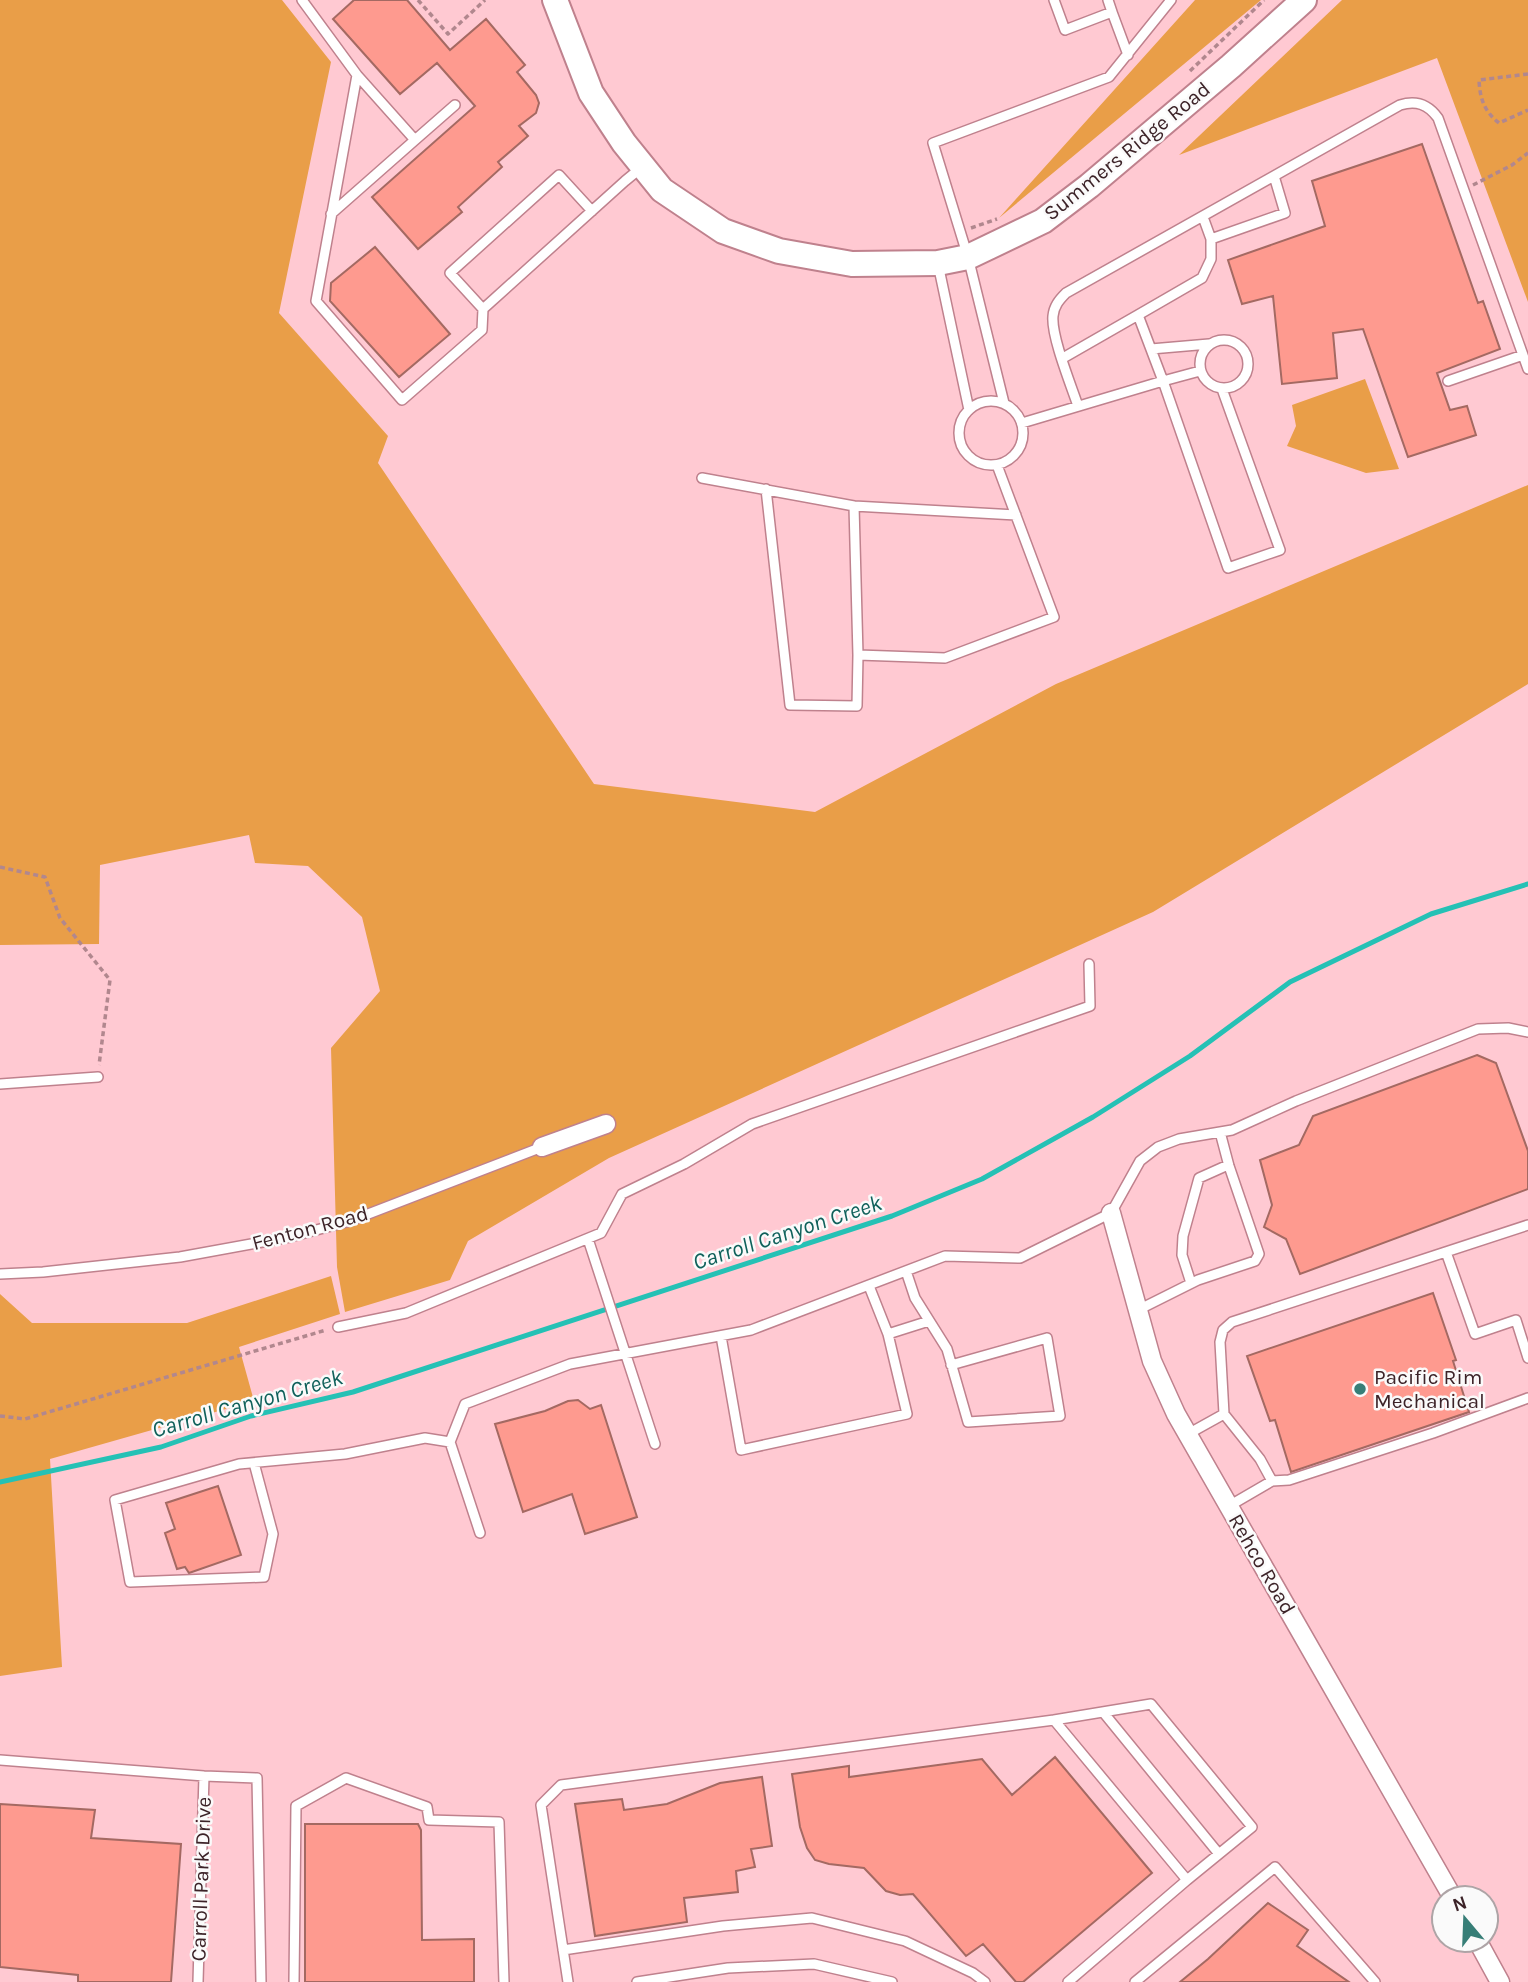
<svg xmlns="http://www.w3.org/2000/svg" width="1528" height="1982" viewBox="0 0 1528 1982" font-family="Karla,sans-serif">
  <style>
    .green { fill: #e99e48 }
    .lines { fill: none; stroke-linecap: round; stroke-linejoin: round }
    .stream { stroke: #25c1b5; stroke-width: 5 }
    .building { fill: #fe9a8f; stroke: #a46962; stroke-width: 2 }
    .lane-casing { stroke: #bf818d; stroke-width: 12 }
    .street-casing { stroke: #bf818d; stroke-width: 21 }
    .secondary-casing { stroke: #bf818d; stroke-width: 28 }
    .path { stroke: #b1878e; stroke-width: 3.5; stroke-dasharray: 5 3.5; stroke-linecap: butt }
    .lane { stroke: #fff; stroke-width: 9 }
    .street { stroke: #fff; stroke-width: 18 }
    .secondary { stroke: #fff; stroke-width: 24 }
    .poi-dot { fill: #377e77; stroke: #fafafa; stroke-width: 2.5 }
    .labels { text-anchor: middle; stroke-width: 5; stroke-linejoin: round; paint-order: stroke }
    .street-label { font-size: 21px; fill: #3c2328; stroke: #fafafa }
    .poi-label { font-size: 21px; fill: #3c2328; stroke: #fafafa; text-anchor: start }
    .water-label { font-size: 23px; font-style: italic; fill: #10615b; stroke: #fafafa }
  </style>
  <rect width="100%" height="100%" fill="#ffc9d2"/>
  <path class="green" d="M0 0H282L331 62 279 313 388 436 378 463 594 784 815 812 1056 684 1528 485V684L1153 912 609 1158 468 1241 450 1280 345 1312 337 1267 331 1048 380 991 362 917 308 866 255 863 249 835 100 865 99 944 0 945Z
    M1195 0H1261L999 218Z
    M1342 0H1528V302L1437 58 1179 155Z
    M1365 379 1399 469 1366 473 1287 446 1296 426 1292 405Z
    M331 1276 340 1314 239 1347 254 1401 50 1459 62 1667 0 1676V1294L32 1323H187Z"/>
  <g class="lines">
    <path class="stream" d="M0 1482 161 1447 251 1416 353 1392 892 1216 982 1179 1093 1117 1190 1056 1290 982 1431 914 1528 884"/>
  </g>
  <path class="building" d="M354 0H407L450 50 486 19 525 65 517 72 536 95 539 103 536 113 519 126 528 136 498 162 502 167 458 207 462 212 418 249 372 197 475 106 437 63 400 94 333 19Z
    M1422 144 1478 303 1483 301 1500 349 1437 373 1450 410 1467 406 1476 435 1408 457 1363 329 1333 333 1337 378 1282 384 1273 296 1242 304 1228 260 1325 226 1312 181Z
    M375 247 450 334 399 377 330 301 331 283Z
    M1477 1055 1496 1063 1528 1151V1189L1300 1274 1286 1239 1264 1227 1272 1205 1260 1160 1299 1145 1313 1116Z
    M1433 1293 1456 1360 1453 1361 1469 1412 1291 1472 1275 1420 1270 1421 1247 1356Z
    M578 1400 590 1409 601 1405 637 1517 585 1534 572 1494 523 1512 495 1424 545 1411 568 1401Z
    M218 1486 241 1555 189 1573 185 1567 177 1569 165 1533 175 1529 166 1503Z
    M1055 1757 1152 1873 1023 1982H1016L983 1944 966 1956 913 1894 900 1895 886 1891 864 1868 829 1864 815 1860 807 1848 800 1827 792 1774 849 1766V1777L982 1759 1012 1795Z
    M762 1777 772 1846 751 1849 755 1867 736 1871 738 1892 684 1898 687 1922 595 1936 575 1804 622 1799 624 1810 667 1804 720 1783Z
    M0 1804 95 1810 91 1838 181 1844 171 1982H78V1975L0 1967Z
    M305 1824H418L421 1830 422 1940 474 1939V1982H305Z
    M1268 1903 1308 1930 1297 1946 1349 1982H1180L1208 1959Z"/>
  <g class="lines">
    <g class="lane-casing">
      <path id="lane" d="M302 0 357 75 316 301 402 400 482 330 483 309
        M1054 0 1065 30 1112 12 1108 0
        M1112 12 1128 55
        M415 140 455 105
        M592 211 559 175 450 273 483 309 625 181 642 167
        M331 214 415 140 357 75
        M1203 217 1211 239
        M938 264 969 410
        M1200 364a24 24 0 1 1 48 0a24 24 0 1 1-48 0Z
        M1151 349 1209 344
        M1063 358 1138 315
        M1200 371 1163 381 1228 568 1280 550 1222 389
        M1448 381 1523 355
        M959 433a32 32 0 1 1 64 0a32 32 0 1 1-64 0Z
        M1004 403 968 257 933 143 1109 77 1171 0
        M1078 406C1071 385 1051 336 1053 316 1054 306 1059 300 1066 293L1274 176
        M1022 423 1163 381 1138 315 1202 278 1211 259V239L1285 213 1274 176 1400 105C1416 100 1428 104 1438 118L1528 369
        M997 465 1054 617 945 658 858 655 854 506 1016 515
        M702 478 854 506
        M766 489 790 705 857 706 858 655
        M0 1084 98 1077
        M588 1239 655 1444
        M1446 1252 1475 1334 1516 1320 1528 1358
        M906 1271 915 1298 947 1349 968 1422 1060 1416 1047 1338 951 1365
        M0 1274 43 1272 180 1257 290 1237 350 1221 542 1147
        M1191 1283 1182 1255 1183 1236 1199 1178 1228 1165
        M1138 1310 1198 1280 1255 1261 1259 1254 1229 1166 1220 1132
        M338 1327 406 1313 601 1233 622 1194 684 1164 752 1124 1090 1006 1089 964
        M888 1334 929 1321
        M721 1336 741 1450 907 1414 888 1334 869 1286
        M1224 1414 1260 1459 1272 1481
        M1188 1434 1224 1414 1220 1342 1223 1330 1232 1322 1528 1225
        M254 1463 273 1534 264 1577 130 1582 115 1500 239 1464 345 1454 425 1438 450 1442
        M1229 1506 1272 1481 1289 1480 1433 1433 1528 1398
        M480 1533 450 1442 465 1404 570 1364 751 1330 945 1256 1020 1258 1111 1213 1140 1161 1158 1147 1179 1139 1232 1130 1296 1101 1478 1029 1508 1028 1528 1032
        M1103 1712 1219 1854
        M1054 1720 1151 1704 1252 1827 1187 1880
        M0 1760 204 1776 257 1778 261 1982
        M563 1950 723 1926 812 1918 905 1941 973 1973 985 1982
        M198 1982 204 1776
        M294 1982 296 1806 346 1778 427 1807 429 1820 499 1822 504 1982
        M568 1982 541 1805 561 1785 1054 1720 1187 1880 1068 1982
        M637 1982 728 1968 814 1964 892 1982
        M1135 1982 1275 1867 1375 1982"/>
    </g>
    <g class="street-casing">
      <path id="street" d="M542 1147 606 1124
        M1111 1213 1152 1361 1176 1414 1453 1898
        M1477 1940 1500 1982"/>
    </g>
    <g class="secondary-casing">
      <path id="secondary" d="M555 0 591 93 624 143 662 190 723 231 779 251 852 264 938 263 968 257 1043 221 1089 186 1231 66 1304 0"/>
    </g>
    <path class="path" d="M418 0 448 34 485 0
      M1190 71 1264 0
      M1528 74 1479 80C1480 99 1484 111 1499 123L1528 110
      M1473 185 1512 165 1528 153
      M971 228 997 219
      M0 867 45 877 60 918 110 980 99 1065
      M0 1416 25 1419 326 1330"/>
    <use href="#lane" class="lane"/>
    <use href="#street" class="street"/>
    <use href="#secondary" class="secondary"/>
  </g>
  <circle class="poi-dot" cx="1360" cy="1389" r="7"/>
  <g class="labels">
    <g class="street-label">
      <text transform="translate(1127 151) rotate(-39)" y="7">Summers Ridge Road</text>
      <text transform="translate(310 1228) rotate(-15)" y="7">Fenton Road</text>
      <text transform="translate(1262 1564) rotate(60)" y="7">Rehco Road</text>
      <text transform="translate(201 1879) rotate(-88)" y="7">Carroll Park Drive</text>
    </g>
    <g class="poi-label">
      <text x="1374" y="1384">Pacific Rim<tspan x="1374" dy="24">Mechanical</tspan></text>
    </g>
    <g class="water-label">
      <text transform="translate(787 1232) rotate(-18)" y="8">Carroll Canyon Creek</text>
      <text transform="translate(247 1403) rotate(-16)" y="8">Carroll Canyon Creek</text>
    </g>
  </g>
  <g transform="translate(1465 1919) rotate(341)"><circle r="33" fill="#fafafa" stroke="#aea4a6" stroke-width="2"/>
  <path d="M0-5L12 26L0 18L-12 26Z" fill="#377e77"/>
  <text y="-10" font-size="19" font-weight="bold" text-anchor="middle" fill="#3c2328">N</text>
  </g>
</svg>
